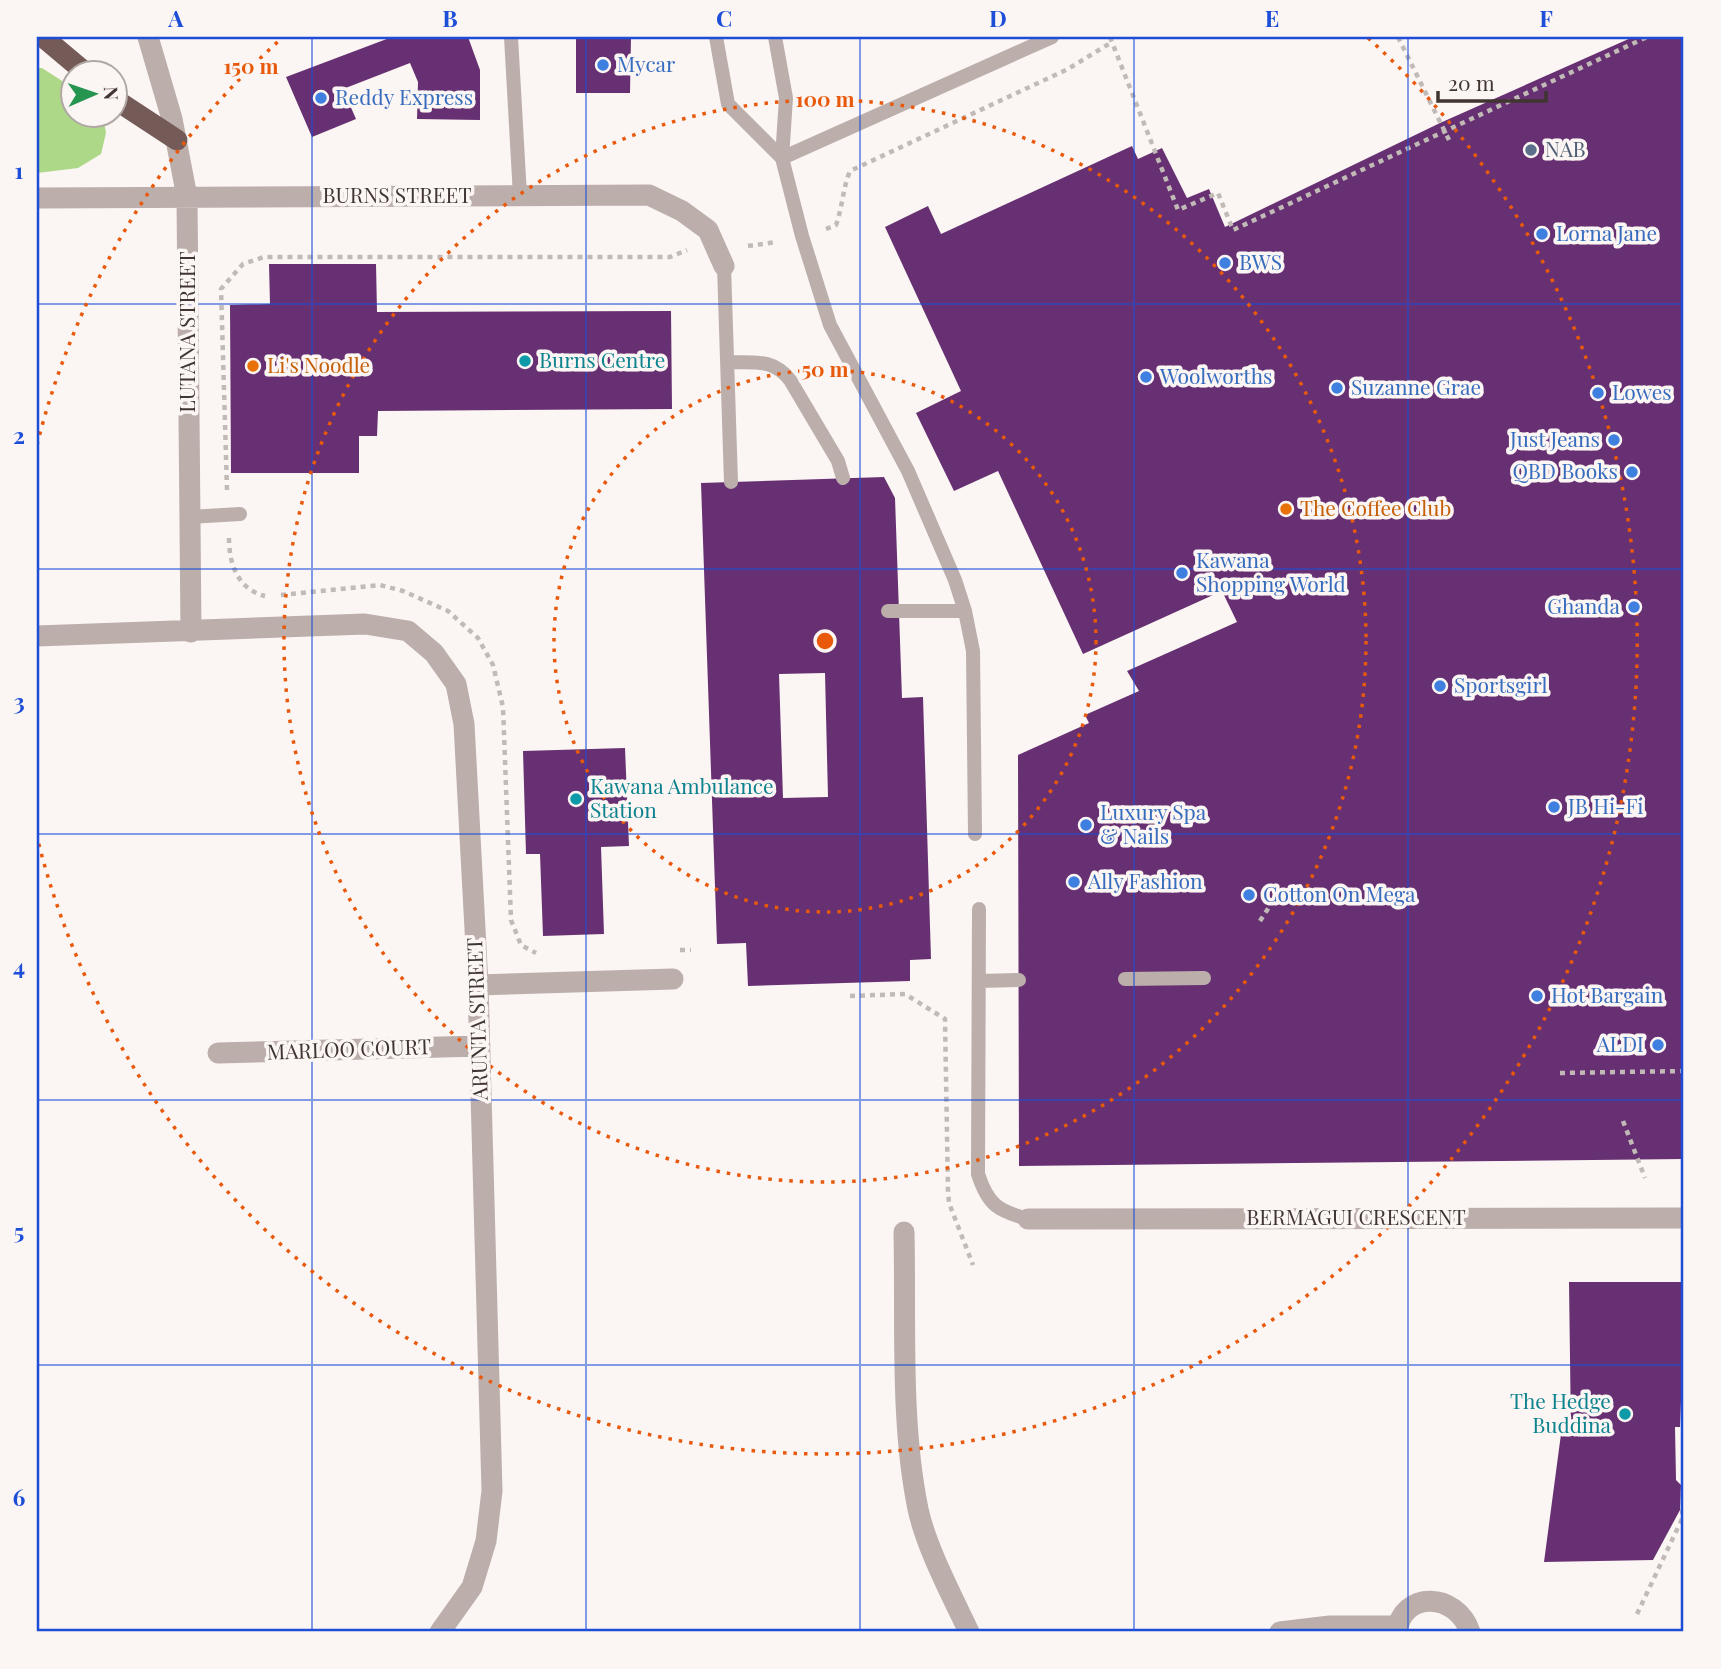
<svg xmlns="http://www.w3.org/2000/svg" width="1721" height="1669" viewBox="0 0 1721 1669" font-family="'Playfair Display',serif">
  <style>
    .green { fill: #add888 }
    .building { fill: #673072; fill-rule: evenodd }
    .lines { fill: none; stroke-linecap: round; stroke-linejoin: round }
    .path { stroke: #c1bab7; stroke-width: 4.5; stroke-dasharray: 5 5; stroke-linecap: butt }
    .lane { stroke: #bbaeab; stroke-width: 14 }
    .street { stroke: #bbaeab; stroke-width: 21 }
    .highway { stroke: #755b57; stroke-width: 21 }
    .grid { fill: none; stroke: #1d4ed8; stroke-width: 2; stroke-opacity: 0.55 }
    .ring { fill: none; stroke: #e8590c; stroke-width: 3.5; stroke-dasharray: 3.5 7 }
    .shop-dot { fill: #3f7fe0; stroke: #fbf5f3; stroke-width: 2.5 }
    .service-dot { fill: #5c6f8a; stroke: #fbf5f3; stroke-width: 2.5 }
    .culture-dot { fill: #0f9aa8; stroke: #fbf5f3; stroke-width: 2.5 }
    .food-dot { fill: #e8710a; stroke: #fbf5f3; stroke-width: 2.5 }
    .labels { text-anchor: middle; stroke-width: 7; stroke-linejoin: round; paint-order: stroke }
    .shop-label { font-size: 21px; fill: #366cbe; stroke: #fbf5f3; text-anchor: start }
    .service-label { font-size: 21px; fill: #4e5e75; stroke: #fbf5f3; text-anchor: start }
    .street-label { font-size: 21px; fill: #403531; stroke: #fbf5f3 }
    .culture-label { font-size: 21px; fill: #0d838f; stroke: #fbf5f3; text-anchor: start }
    .food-label { font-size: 21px; fill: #c56008; stroke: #fbf5f3; text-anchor: start }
    .centre { fill: #e8590c; stroke: #fbf5f3; stroke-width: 3.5 }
    .ring-label { font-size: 21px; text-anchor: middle; font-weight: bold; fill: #e8590c; stroke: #fbf5f3; stroke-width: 7; stroke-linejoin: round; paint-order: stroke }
    .neatline { fill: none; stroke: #1d4ed8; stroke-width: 2.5 }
    .grid-label { font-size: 23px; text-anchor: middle; font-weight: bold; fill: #1d4ed8 }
  </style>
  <rect width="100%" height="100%" fill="#fbf5f3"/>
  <path class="green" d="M37 68H42L73 88 74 116H103L106 133 101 154 78 168 37 173Z"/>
  <path class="building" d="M392 37H468L480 70V120L417 119 418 82 410 63 343 89 356 119 312 137 286 77Z
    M576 37H631L630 93H576Z
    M1633 37H1684V1159L1019 1166 1018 755 1089 723 1085 715 1139 691 1127 671 1237 622 1222 591 1083 654 998 471 954 491 916 413 961 391 885 227 928 206 941 234 1132 146 1138 159 1162 148 1187 198 1209 189 1225 227 1440 123Z
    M269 264H376L377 312 671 311 672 409 378 411 377 436H359V473H231L230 305 270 304Z
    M884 477 895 498 902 698 923 697 931 959 910 960V981L748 986 746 943 717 944 701 483ZM825 673 828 797 783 798 779 674Z
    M625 748 629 846 601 847 604 934 543 936 540 854H526L523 751Z
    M1569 1282H1684V1401H1681L1680 1427H1675L1676 1480 1681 1485 1680 1510 1653 1560 1544 1562 1561 1434H1571Z"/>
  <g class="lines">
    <path class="path" d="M1110 37 1178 210 1218 193 1233 230 1647 37
      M1398 37 1449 140
      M826 229 836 225C843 206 842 191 850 171L1068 69 1112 42
      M748 246 777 242
      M227 490 221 289 243 264 264 257H670L687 250
      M229 538C229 563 237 589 265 596
      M281 595 380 585 403 591 448 611 478 638 493 665 503 707 511 920 521 945 536 953
      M1260 921 1275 898
      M680 950H691
      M850 996 905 994 945 1019 948 1192 949 1203 973 1265
      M1560 1073 1684 1071
      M1623 1121 1645 1178
      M1637 1614 1682 1519 1684 1466"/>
    <path class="lane" d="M511 37 520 196
      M716 37 728 104 782 158
      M775 37 786 98 782 158 802 236 830 325 908 471 955 580 965 611 973 651 975 834
      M782 158 1052 37
      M724 266 731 482
      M728 362C754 363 773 358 790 380L838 461 843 478
      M189 517 240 514
      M888 611H965
      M979 909 978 1174C988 1205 998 1211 1028 1219
      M1125 979 1204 978
      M979 981 1019 980"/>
    <path class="street" d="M148 37 172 119 187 197 191 632
      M37 198 649 195 682 211 708 230 724 266
      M37 636 365 624 408 631 434 653 456 684 464 724 478 985 492 1491 486 1541 472 1587 440 1632
      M478 985 673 979
      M218 1053 480 1046
      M1028 1219 1684 1218
      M904 1232C906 1322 900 1421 918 1509 926 1547 952 1596 969 1632
      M1280 1632 1330 1626H1397
      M1397 1632C1402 1590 1457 1592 1470 1632"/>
    <path class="highway" d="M43 37 87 74
      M116 100 177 140"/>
  </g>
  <path class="grid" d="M312 37V1632M586 37V1632M860 37V1632M1134 37V1632M1408 37V1632M37 304H1684M37 569H1684M37 834H1684M37 1100H1684M37 1365H1684"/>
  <g class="ring">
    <circle cx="825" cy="641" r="271"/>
    <circle cx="825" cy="641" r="541"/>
    <path d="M37 445A812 812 0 0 1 282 38M1368 38A812 812 0 1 1 37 837"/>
  </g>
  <g class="shop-dot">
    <circle cx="603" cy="65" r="7"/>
    <circle cx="321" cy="98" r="7"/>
    <circle cx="1542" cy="234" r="7"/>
    <circle cx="1225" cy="263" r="7"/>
    <circle cx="1146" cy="377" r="7"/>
    <circle cx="1337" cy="388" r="7"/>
    <circle cx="1598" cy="393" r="7"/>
    <circle cx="1614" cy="440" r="7"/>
    <circle cx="1632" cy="472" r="7"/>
    <circle cx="1182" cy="573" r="7"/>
    <circle cx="1634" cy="607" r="7"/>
    <circle cx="1440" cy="686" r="7"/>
    <circle cx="1554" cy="807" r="7"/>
    <circle cx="1086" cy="825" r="7"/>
    <circle cx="1074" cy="882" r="7"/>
    <circle cx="1249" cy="895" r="7"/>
    <circle cx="1537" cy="996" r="7"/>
    <circle cx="1658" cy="1045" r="7"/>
  </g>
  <circle class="service-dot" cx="1531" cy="150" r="7"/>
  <g class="culture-dot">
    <circle cx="525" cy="361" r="7"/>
    <circle cx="576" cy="799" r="7"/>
    <circle cx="1625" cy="1414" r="7"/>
  </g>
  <g class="food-dot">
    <circle cx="253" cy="366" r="7"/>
    <circle cx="1286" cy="509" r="7"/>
  </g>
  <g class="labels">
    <g class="shop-label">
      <text x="617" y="72">Mycar</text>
      <text x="335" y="105">Reddy Express</text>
      <text x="1556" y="241">Lorna Jane</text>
      <text x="1239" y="270">BWS</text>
      <text x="1160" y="384">Woolworths</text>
      <text x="1351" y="395">Suzanne Grae</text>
      <text x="1612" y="400">Lowes</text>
      <text x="1600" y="447" text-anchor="end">Just Jeans</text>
      <text x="1618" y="479" text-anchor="end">QBD Books</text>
      <text x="1196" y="568">Kawana<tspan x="1196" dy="24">Shopping World</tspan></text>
      <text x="1620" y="614" text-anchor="end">Ghanda</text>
      <text x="1454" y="693">Sportsgirl</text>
      <text x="1568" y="814">JB Hi-Fi</text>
      <text x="1100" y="820">Luxury Spa<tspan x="1100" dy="24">&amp; Nails</tspan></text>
      <text x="1088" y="889">Ally Fashion</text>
      <text x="1263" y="902">Cotton On Mega</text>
      <text x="1551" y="1003">Hot Bargain</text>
      <text x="1644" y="1052" text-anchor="end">ALDI</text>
    </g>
    <g class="service-label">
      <text x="1545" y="157">NAB</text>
    </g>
    <g class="street-label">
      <text x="397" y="203">BURNS STREET</text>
      <text transform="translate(188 332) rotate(-90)" y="7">LUTANA STREET</text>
      <text transform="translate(478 1019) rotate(-92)" y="7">ARUNTA STREET</text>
      <text transform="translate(349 1050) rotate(-2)" y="7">MARLOO COURT</text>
      <text x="1356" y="1225">BERMAGUI CRESCENT</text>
    </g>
    <g class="culture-label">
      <text x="539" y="368">Burns Centre</text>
      <text x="590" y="794">Kawana Ambulance<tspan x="590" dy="24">Station</tspan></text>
      <text x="1611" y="1409" text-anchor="end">The Hedge<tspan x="1611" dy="24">Buddina</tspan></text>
    </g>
    <g class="food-label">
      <text x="267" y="373">Li's Noodle</text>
      <text x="1300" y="516">The Coffee Club</text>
    </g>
  </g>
  <circle cx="825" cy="641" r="10" class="centre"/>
  <g class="ring-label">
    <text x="251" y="74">150 m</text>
    <text x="825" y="107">100 m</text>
    <text x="825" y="377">50 m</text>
  </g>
  <rect width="1721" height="1669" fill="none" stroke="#fbf5f3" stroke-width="77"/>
  <g transform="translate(94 94) rotate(88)"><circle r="33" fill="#fbf5f3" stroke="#b0a8a5" stroke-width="2"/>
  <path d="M0-5L12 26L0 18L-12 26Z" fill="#26954f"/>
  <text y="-10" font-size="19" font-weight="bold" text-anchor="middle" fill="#403531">N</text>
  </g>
  <path d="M1438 91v10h108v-10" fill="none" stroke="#403531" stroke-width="3.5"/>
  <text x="1448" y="91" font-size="21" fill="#403531" stroke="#fbf5f3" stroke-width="5" paint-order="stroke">20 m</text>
  <rect x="38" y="38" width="1644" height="1592" class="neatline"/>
  <g class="grid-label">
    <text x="176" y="27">A</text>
    <text x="450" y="27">B</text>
    <text x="724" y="27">C</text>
    <text x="998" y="27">D</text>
    <text x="1272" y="27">E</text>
    <text x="1546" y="27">F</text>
    <text x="19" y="179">1</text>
    <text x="19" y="444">2</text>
    <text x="19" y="710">3</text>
    <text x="19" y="975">4</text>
    <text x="19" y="1240">5</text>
    <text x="19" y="1506">6</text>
  </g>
</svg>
